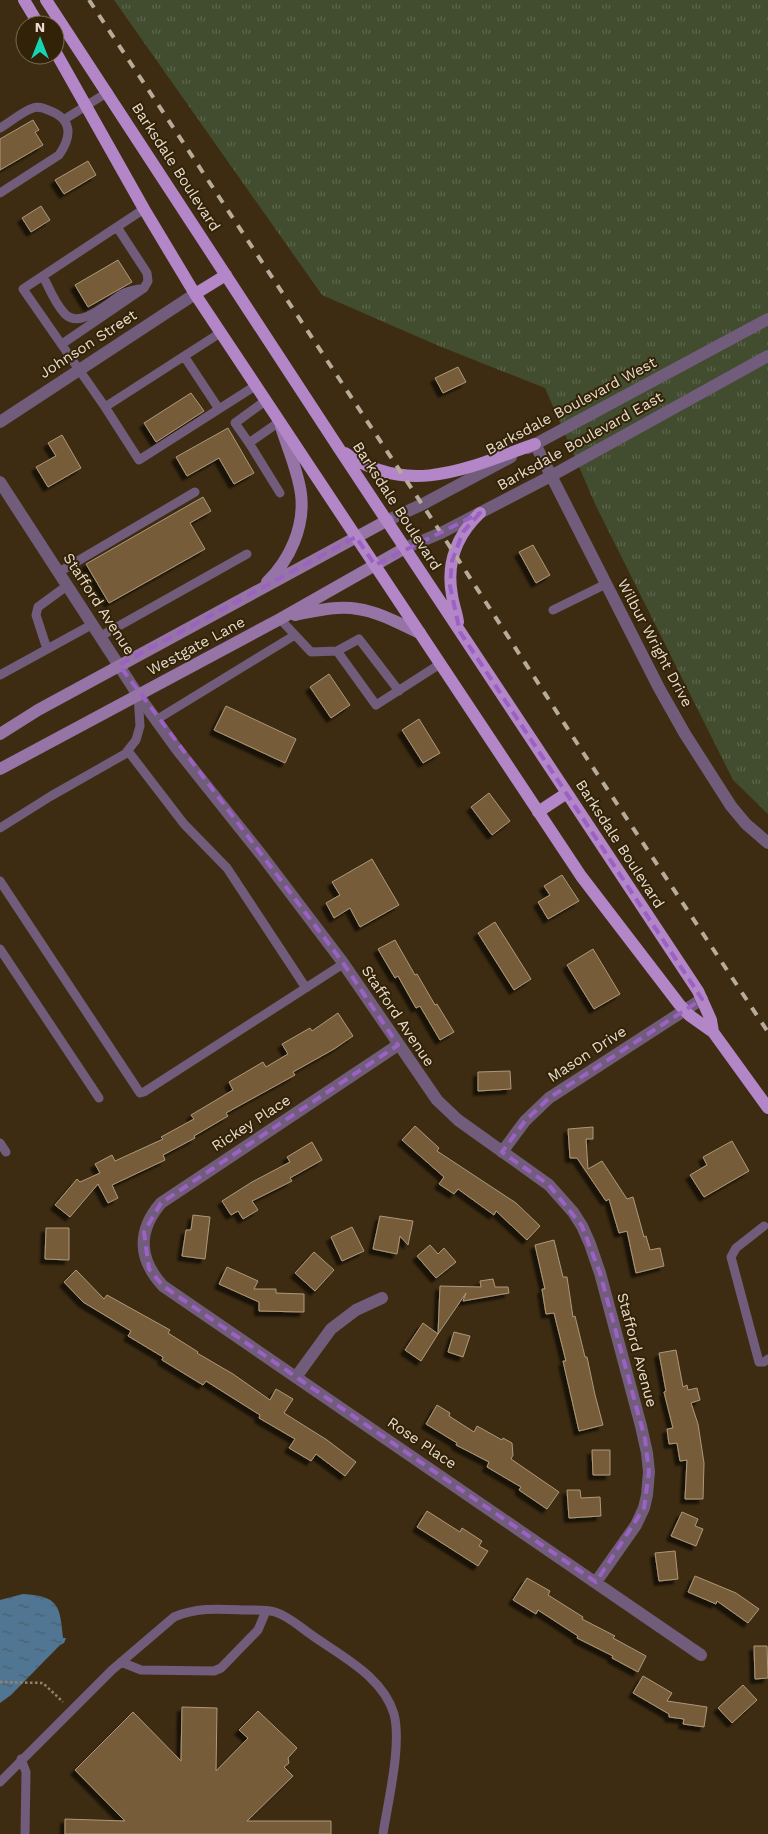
<svg xmlns="http://www.w3.org/2000/svg" width="768" height="1834" viewBox="0 0 768 1834" font-family="'Work Sans',sans-serif">
  <style>
    .grass { fill: url(#grass-tufts) }
    .water { fill: url(#water-ripples) }
    .building { fill: #765c37; stroke: #ad987c; filter: url(#shadow) }
    .lines { fill: none; stroke-linecap: round; stroke-linejoin: round }
    .path { stroke: #92846f; stroke-width: 2.5; stroke-dasharray: 2.5 2.5; stroke-linecap: butt }
    .service { stroke: #715c7b; stroke-width: 9 }
    .minor { stroke: #715c7b; stroke-width: 12 }
    .secondary { stroke: #9674a6; stroke-width: 12 }
    .primary { stroke: #b286c7; stroke-width: 12 }
    .rail { stroke: #b7ab99; stroke-width: 4; stroke-dasharray: 9 9; stroke-linecap: butt }
    .marked { fill: none; stroke: #9b61c3; stroke-width: 4; stroke-dasharray: 10 6; stroke-linejoin: round }
    .labels { text-anchor: middle; stroke-width: 4; stroke-linejoin: round; paint-order: stroke }
    .street-label { font-size: 15px; fill: #e7dccd; stroke: #322207 }
  </style>
  <defs>
    <pattern id="grass-tufts" width="24" height="20" patternUnits="userSpaceOnUse" patternTransform="scale(1.25)"><rect width="24" height="20" fill="#424d2f"/><path d="M3 7l-1-3M5 7V3M7 7l1-3M15 17l-1-3M17 17v-4M19 17l1-3" fill="none" stroke="#5d664c"/></pattern>
    <pattern id="water-ripples" width="26" height="14" patternUnits="userSpaceOnUse" patternTransform="scale(1.25)"><rect width="26" height="14" fill="#507693"/><path d="M2 4q2-2 4 0t4 0M15 11q2-2 4 0t4 0" fill="none" stroke="#4b5f6d"/></pattern>
    <filter id="shadow"><feDropShadow dx="-4.5" dy="4.5" stdDeviation="1" flood-color="#0009"/></filter>
  </defs>
  <rect width="100%" height="100%" fill="#3d2c12"/>
  <path class="grass" d="M114 0H768V814L733 780 596 506 545 388 439 346 322 295Z"/>
  <path class="water" d="M23 1594C59 1596 60 1606 63 1638H66L64 1643 60 1645 11 1695 0 1703V1600Z"/>
  <path class="building" d="M33 120 39 130 35 132 43 145 0 170V139Z
    M88 161 96 175 64 194 55 180Z
    M41 206 50 220 31 232 22 218Z
    M118 260 132 282 88 307 75 285Z
    M458 367 466 382 443 393 435 378Z
    M191 393 204 411 156 442 144 423Z
    M228 428 254 473 234 484 219 458 187 476 176 457Z
    M62 435 81 468 48 487 36 467 56 456 48 443Z
    M203 497 211 511 190 523 205 549 109 603 86 564Z
    M533 545 550 575 536 583 519 552Z
    M329 674 350 705 331 718 310 687Z
    M226 706 296 739 285 763 214 730Z
    M419 719 440 753 423 763 402 730Z
    M489 793 510 821 492 835 471 807Z
    M372 859 399 905 360 927 350 908 334 918 326 903 340 895 332 882Z
    M562 875 579 901 548 919 538 902 550 895 544 886Z
    M495 922 531 979 514 990 478 933Z
    M395 940 415 975 417 974 435 1005 437 1004 454 1032 440 1040 420 1006 416 1008 398 976 395 978 378 949Z
    M593 949 620 994 594 1009 567 965Z
    M338 1013 353 1036 334 1049 293 1072 295 1075 226 1113 228 1116 194 1136 195 1138 163 1155 165 1160 112 1185 118 1198 108 1203 98 1184 70 1217 55 1205 77 1179 80 1182 100 1173 95 1164 112 1155 115 1161 163 1139 161 1137 194 1119 191 1115 233 1090 229 1082 263 1062 266 1067 288 1054 282 1044 310 1028 312 1031Z
    M510 1071 511 1089 478 1091V1072Z
    M415 1126 439 1148 437 1151 516 1203 540 1226 527 1240 496 1211 494 1215 458 1189 454 1194 439 1184 444 1177 402 1140Z
    M593 1127V1139H586L588 1169 602 1161 627 1199 633 1197 644 1237 646 1236 650 1250 660 1248 664 1266 636 1273 627 1231 619 1233 609 1199 606 1201 577 1158H570L568 1129Z
    M732 1141 749 1171 704 1197 690 1175 707 1165 703 1157Z
    M312 1142 322 1160 290 1178 292 1181 252 1201 258 1210 243 1219 238 1211 231 1215 222 1201 252 1182 290 1162 287 1157Z
    M193 1215 210 1217 205 1259 182 1256 186 1230H191Z
    M380 1216 413 1221 408 1245 400 1236 397 1254 373 1249Z
    M352 1227 364 1251 342 1261 331 1237Z
    M46 1228H69V1260L45 1259Z
    M554 1240 563 1277H567L573 1317 575 1316 585 1357H587L595 1395 603 1425 579 1431 563 1361H566L554 1313 546 1314 542 1289H545L535 1245Z
    M430 1245 438 1254 444 1248 456 1262 436 1278 417 1256Z
    M314 1252 334 1270 315 1291 295 1273Z
    M227 1267 258 1281 254 1289H276V1293L304 1294V1312L259 1311V1302L219 1284Z
    M76 1270 104 1299 107 1295 170 1330 168 1333 198 1352 197 1353 233 1374 270 1400 276 1389 293 1399 284 1413 327 1440 356 1462 345 1476 316 1454 311 1461 289 1448 295 1439 259 1418 260 1415 206 1381 203 1385 162 1360 163 1357 128 1336 131 1331 83 1302 64 1282Z
    M493 1279 495 1287H508L509 1293 463 1301 466 1293 438 1334 440 1286 481 1287 480 1281Z
    M423 1323 438 1334 421 1361 405 1350Z
    M454 1332 470 1336 463 1357 448 1352Z
    M676 1350 683 1387 687 1385 688 1390 697 1388 700 1400 691 1403 698 1424 704 1463 703 1499H685L687 1460 680 1461 677 1443 669 1444 667 1429 673 1428 664 1392 666 1391 659 1353Z
    M437 1405 450 1413 449 1416 474 1432 477 1426 502 1440 503 1438 512 1443 513 1455 511 1459 559 1492 547 1509 519 1490 521 1487 487 1467 489 1462 456 1445 457 1443 426 1424Z
    M592 1450H610V1475H593Z
    M567 1490H580L581 1498 600 1497 601 1516 569 1518Z
    M427 1511 460 1532 462 1528 482 1541 479 1546 488 1551 478 1566 417 1527Z
    M682 1512 698 1519 695 1526 703 1529 696 1546 671 1536Z
    M675 1551 678 1579 659 1581 655 1553Z
    M695 1576 736 1593 759 1609 748 1623 717 1601 716 1604 688 1592Z
    M527 1578 550 1591 548 1595 583 1617 582 1619 615 1636 613 1638 646 1656 638 1672 612 1658 613 1656 577 1638 578 1636 538 1610 536 1614 513 1600Z
    M754 1646H767L768 1678 755 1679Z
    M643 1676 672 1693 667 1701 707 1707 704 1727 683 1724 684 1719 669 1717V1714L633 1693Z
    M743 1685 757 1700 732 1723 718 1708Z
    M182 1707 217 1708 216 1771 248 1738 239 1730 258 1711 297 1748 288 1758 289 1763 284 1767 293 1776 247 1821H331V1834H65V1819L125 1821 75 1770 133 1712 181 1761Z"/>
  <g class="lines">
    <path class="path" d="M0 1682 43 1683 63 1702"/>
    <path class="service" d="M65 119 108 92
      M0 128C9 123 23 111 33 108 38 106 43 108 48 110 73 119 72 136 59 155L0 193
      M43 276C49 288 55 304 65 314 81 330 109 301 124 293 128 291 134 290 139 289
      M62 344 144 288 148 281 147 273 117 227
      M184 356 219 409 139 460 105 407 220 333
      M265 401 235 423 249 443 280 493
      M105 407 23 289 144 209
      M219 409 255 386
      M249 443 279 422
      M59 572 195 492
      M553 610 606 584
      M280 619 311 652 337 651
      M101 636 247 554
      M47 649 36 615 38 607 68 585
      M0 675 93 624
      M399 691 359 639 337 651 376 705 440 664
      M156 720 295 635
      M128 751 184 824 227 868 306 988
      M0 828 51 796 125 754 136 740 140 726 138 695
      M0 881 140 1093 144 1092 343 964
      M0 949 99 1098
      M0 1143 6 1152
      M764 1226 736 1248 731 1257 759 1362H764L768 1359
      M121 1662 141 1670 214 1671 221 1668 258 1630 266 1611
      M21 1759 26 1772 25 1834
      M0 1782 112 1670 174 1617C197 1607 220 1609 245 1610 255 1610 265 1609 275 1612 289 1616 301 1628 313 1636 343 1657 383 1677 394 1714 402 1745 388 1801 383 1834"/>
    <path class="minor" d="M0 422 195 294
      M535 444 659 688 685 734 731 806 746 824 768 843
      M528 448 768 319
      M0 482 138 695 177 749 263 857 341 960 437 1100 458 1120 549 1185 573 1212 582 1226 590 1244 600 1273 641 1426 647 1453 649 1472 647 1495 644 1508 636 1525 596 1582
      M388 520 421 505 511 457
      M405 548 441 533 551 476 768 356
      M398 1045 161 1203C137 1231 138 1259 163 1286L701 1655
      M502 1152 525 1121 549 1098 702 999
      M296 1377 331 1329 356 1310 382 1298"/>
    <path class="secondary" d="M267 582C290 560 305 526 301 494 298 471 288 449 281 427
      M295 615C315 611 337 605 358 609 379 612 400 624 420 633
      M0 734 38 710 388 520
      M0 769 280 619 405 548"/>
    <path class="primary" d="M24 0 39 25
      M46 0 340 450 698 991 711 1020 713 1032
      M55 51 144 209 195 294 581 876 679 1004 689 1015 713 1032 768 1108
      M195 294 226 275
      M345 453C410 498 470 467 535 444
      M458 622C457 613 453 604 452 595 446 563 457 535 480 513
      M538 812 567 793"/>
    <path class="rail" d="M89 0 441 533 584 754 768 1032"/>
  </g>
  <path class="marked" d="M480 513 463 532 452 561 450 586 460 632 702 999 549 1098 525 1121 502 1152 549 1185 582 1226 600 1273 645 1439 649 1472 644 1508 596 1582 163 1286 149 1269 144 1232 161 1203 398 1045 341 960 119 665 356 537 375 565Z"/>
  <g class="labels">
    <g class="street-label">
      <text transform="translate(176 167) rotate(57)" y="5">Barksdale Boulevard</text>
      <text transform="translate(88 344) rotate(-33)" y="5">Johnson Street</text>
      <text transform="translate(571 406) rotate(-28)" y="5">Barksdale Boulevard West</text>
      <text transform="translate(580 441) rotate(-29)" y="5">Barksdale Boulevard East</text>
      <text transform="translate(397 506) rotate(57)" y="5">Barksdale Boulevard</text>
      <text transform="translate(99 604) rotate(57)" y="5">Stafford Avenue</text>
      <text transform="translate(655 643) rotate(62)" y="5">Wilbur Wright Drive</text>
      <text transform="translate(196 646) rotate(-28)" y="5">Westgate Lane</text>
      <text transform="translate(620 844) rotate(57)" y="5">Barksdale Boulevard</text>
      <text transform="translate(398 1016) rotate(56)" y="5">Stafford Avenue</text>
      <text transform="translate(587 1054) rotate(-33)" y="5">Mason Drive</text>
      <text transform="translate(251 1123) rotate(-33)" y="5">Rickey Place</text>
      <text transform="translate(637 1350) rotate(75)" y="5">Stafford Avenue</text>
      <text transform="translate(422 1443) rotate(34)" y="5">Rose Place</text>
    </g>
  </g>
  <g transform="translate(40 40)"><circle r="24" fill="#322207" stroke="#7a6c56"/>
  <path d="M0-4L9 19L0 12L-9 19Z" fill="#16d5b3"/>
  <text y="-8" font-size="14" font-weight="bold" text-anchor="middle" fill="#e7dccd">N</text>
  </g>
</svg>
